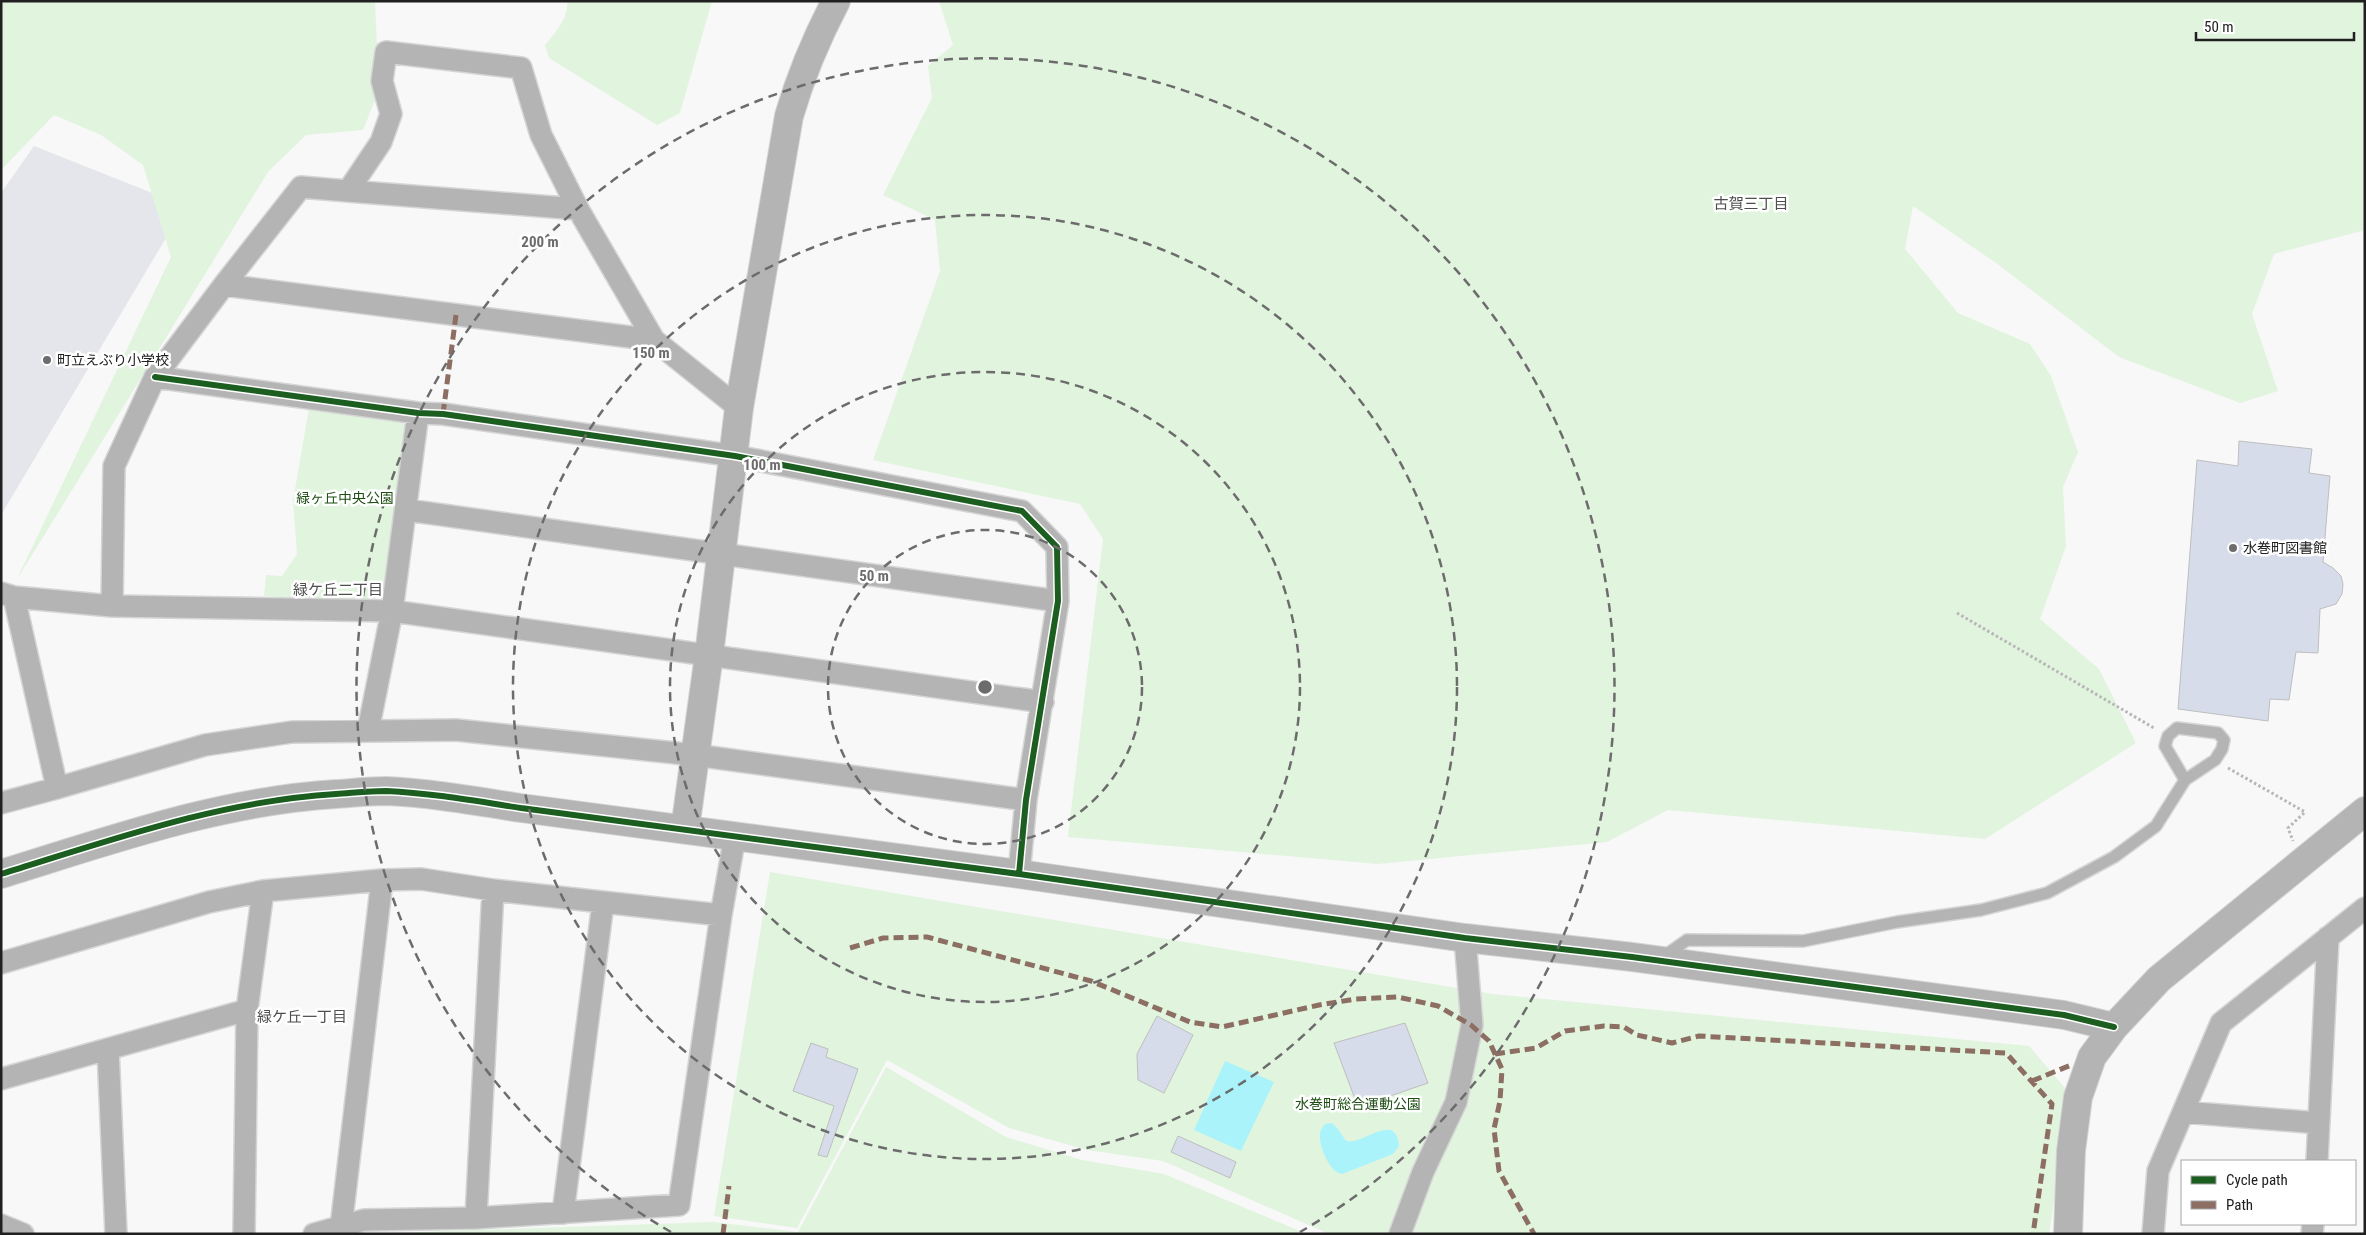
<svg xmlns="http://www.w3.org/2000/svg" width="2366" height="1235" viewBox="0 0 2366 1235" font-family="'Roboto Condensed','Noto Sans JP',sans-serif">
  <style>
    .built { fill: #e4e6eb }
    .green { fill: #e1f4de }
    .water { fill: #abf3fa }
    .building { fill: #d6dce9; stroke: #bebebf }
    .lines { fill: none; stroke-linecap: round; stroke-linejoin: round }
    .service-casing { stroke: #d5d5d6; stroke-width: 14 }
    .minor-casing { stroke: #d5d5d6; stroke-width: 24 }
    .tertiary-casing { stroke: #d5d5d6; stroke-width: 30 }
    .path { stroke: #b7b7b7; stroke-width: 3; stroke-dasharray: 2.5 2.5; stroke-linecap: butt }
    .service { stroke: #b4b4b4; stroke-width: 11 }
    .minor { stroke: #b4b4b4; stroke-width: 21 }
    .tertiary { stroke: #b4b4b4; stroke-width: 28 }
    .quiet { stroke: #8d6e63; stroke-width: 5; stroke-dasharray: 10 5; stroke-linecap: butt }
    .cycleway-casing { stroke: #fff; stroke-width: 9 }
    .cycleway { stroke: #1b5e20; stroke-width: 6 }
    .ring { fill: none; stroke: #6c6c6c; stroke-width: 2.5; stroke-dasharray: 9 6 }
    .poi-dot { fill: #6c6c6c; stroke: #fff; stroke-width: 2 }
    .labels { text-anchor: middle; stroke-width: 5; stroke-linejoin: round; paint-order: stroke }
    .poi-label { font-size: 14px; fill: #202020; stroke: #fff; text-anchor: start }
    .park-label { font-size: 14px; fill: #1f4e14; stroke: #fff }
    .neighbourhood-label { font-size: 15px; fill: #4e4e4f; stroke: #fff }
    .centre { fill: #6c6c6c; stroke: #fff; stroke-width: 2.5 }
    .ring-label { font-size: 15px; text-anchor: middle; font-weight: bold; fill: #6c6c6c; stroke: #fff; stroke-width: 5; stroke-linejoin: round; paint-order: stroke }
  </style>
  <rect width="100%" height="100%" fill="#f8f8f9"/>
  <path class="built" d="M34 146 185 206 1 515V193Z"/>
  <path class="green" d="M1 1H375L379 90 363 130 306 135 268 172 16 581 171 257 143 165 101 135 54 115 1 170Z
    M567 1H712L680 113 657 125 549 58 545 45C554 35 570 16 567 1Z
    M939 1H2365V230L2274 254 2252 314 2278 391 2240 403 2119 357 1996 263 1913 206 1905 249 1958 313 2030 344 2051 376 2078 452 2063 487 2066 546 2040 619 2099 669 2136 743 1985 839 1668 810 1607 842 1378 864 1068 837 1103 539 1080 504 873 460 940 271 935 220 883 195 932 98 928 66 953 45Z
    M309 408 399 418 407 426 384 589 371 602 264 596 266 575 282 576 297 554 293 501Z
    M770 872 1492 994 2029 1046 2071 1095 2049 1234H1329L1163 1161 1087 1150 1009 1128 887 1060 797 1228 714 1216Z
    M886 1067 1006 1137 1082 1160 1164 1174 1307 1234H360L713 1222 798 1232Z"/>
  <path class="water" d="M1225 1061 1274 1082 1241 1151 1194 1130Z
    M1332 1123C1339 1128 1344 1140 1347 1141 1362 1146 1396 1110 1399 1146L1393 1154 1342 1174C1330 1173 1319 1147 1320 1135 1320 1130 1322 1128 1325 1124Z"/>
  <path class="building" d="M2239 441 2312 449 2309 473 2330 476 2323 562 2333 568 2341 576 2343 584 2342 594 2336 604 2320 609 2318 653 2296 652 2289 700 2270 699 2268 721 2178 709 2197 460 2238 466Z
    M1157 1016 1193 1035 1164 1093 1138 1080 1137 1054Z
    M1405 1023 1428 1083 1358 1107 1334 1043Z
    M811 1043 828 1049 826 1057 858 1069 827 1157 818 1155 834 1106 793 1091Z
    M1178 1136 1236 1162 1230 1178 1171 1152Z"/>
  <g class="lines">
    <g class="service-casing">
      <path id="service" d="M1663 957 1687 940 1803 941 1897 922 1981 910 2047 893 2114 857 2156 826 2185 780 2215 760 2222 749 2224 740 2218 733 2177 728 2168 736 2165 746 2185 780"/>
    </g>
    <g class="minor-casing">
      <path id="minor" d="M348 191 578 209
        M224 285 654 340
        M155 377 418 413 443 414 735 456 1022 511 1057 547 1058 601 1026 800 1019 874
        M407 510 1058 601
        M1 593 14 597 112 606 392 611 1043 702
        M14 597 57 788 205 745 292 732 456 730 695 755 1026 800
        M112 606 114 466 155 377 224 285 301 187 348 191 381 142 391 114 382 81 386 52 521 68 541 135 578 209 654 340 739 408
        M368 731 392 611 418 413
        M1 803 57 788
        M1 963 209 902 263 891 382 880 421 879 493 890 721 915
        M108 1049 116 1234
        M1 1079 247 1010
        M2183 1112 2319 1123
        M2317 1161 2328 937
        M563 1213 603 903
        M476 1218 493 890
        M1 1225 23 1234
        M341 1227 382 880
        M244 1234 247 1010 263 891
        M314 1234 364 1220 476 1218 679 1205 721 915 735 836
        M1400 1234 1423 1172 1456 1102 1472 1025 1465 938
        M2153 1234 2158 1171 2221 1023 2365 908
        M2312 1234 2313 1224"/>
    </g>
    <g class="tertiary-casing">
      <path id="tertiary" d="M685 829 709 655 739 408 789 116C801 75 816 39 836 1
        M1 874C111 840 220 801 336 794 352 793 369 791 386 791 431 793 476 801 521 808L1019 874 1465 938 1632 957 2064 1015 2114 1027
        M2068 1234 2071 1151 2078 1097 2092 1057 2114 1027 2159 979 2365 811"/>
    </g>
    <path class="path" d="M1957 613 2154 728
      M2228 768 2305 812 2288 828 2293 841"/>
    <use href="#service" class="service"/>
    <use href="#minor" class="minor"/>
    <use href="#tertiary" class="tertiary"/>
    <path class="quiet" d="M443 414 456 315
      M850 948 883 938 927 937 1091 981 1190 1022 1222 1027 1319 1005 1356 999 1398 997 1438 1006 1471 1025 1489 1041 1502 1069 1500 1101 1494 1129 1499 1171 1534 1234
      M1495 1054 1536 1048 1565 1031 1604 1026 1624 1027 1637 1035 1672 1043 1699 1036 2006 1053 2052 1104 2033 1234
      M2032 1081 2071 1065
      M723 1234 729 1186"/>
    <g class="cycleway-casing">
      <path id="cycleway" d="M155 377 418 413 443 414 735 456 1022 511 1057 547 1058 601 1026 800 1019 874
        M1 874C111 840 220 801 336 794 352 793 369 791 386 791 431 793 476 801 521 808L1019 874 1465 938 1632 957 2064 1015 2114 1027"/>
    </g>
    <use href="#cycleway" class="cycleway"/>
  </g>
  <g class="ring">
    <circle cx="985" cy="687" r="157"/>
    <circle cx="985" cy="687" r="315"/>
    <circle cx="985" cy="687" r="472"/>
    <path d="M671 1232A629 629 0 1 1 1300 1232"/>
  </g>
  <g class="poi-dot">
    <circle cx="47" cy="360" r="5"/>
    <circle cx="2233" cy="548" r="5"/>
  </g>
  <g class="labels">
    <g class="poi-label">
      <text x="57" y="365">町立えぶり小学校</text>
      <text x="2243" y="553">水巻町図書館</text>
    </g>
    <g class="park-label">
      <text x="345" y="503">緑ヶ丘中央公園</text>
      <text x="1358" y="1109">水巻町総合運動公園</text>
    </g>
    <g class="neighbourhood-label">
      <text x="1751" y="209">古賀三丁目</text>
      <text x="338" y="595">緑ケ丘二丁目</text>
      <text x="302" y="1022">緑ケ丘一丁目</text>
    </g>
  </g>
  <circle cx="985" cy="687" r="8" class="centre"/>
  <g class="ring-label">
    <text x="540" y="247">200 m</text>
    <text x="651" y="358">150 m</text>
    <text x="762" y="470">100 m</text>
    <text x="874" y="581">50 m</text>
  </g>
  <rect width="2366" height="1235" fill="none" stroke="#202020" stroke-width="5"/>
  <rect x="2181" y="1160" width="175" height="65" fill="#ffffff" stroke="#a6a6a6"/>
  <rect x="2191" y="1176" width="25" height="8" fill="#1b5e20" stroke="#a6a6a6"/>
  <text x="2226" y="1185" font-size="15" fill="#202020">Cycle path</text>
  <rect x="2191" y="1201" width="25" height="8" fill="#8d6e63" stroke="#a6a6a6"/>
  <text x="2226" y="1210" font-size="15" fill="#202020">Path</text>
  <path d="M2196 32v8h158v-8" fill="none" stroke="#202020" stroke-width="2.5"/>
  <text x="2204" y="32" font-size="15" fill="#202020" stroke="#ffffff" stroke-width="4" paint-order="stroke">50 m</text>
</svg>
